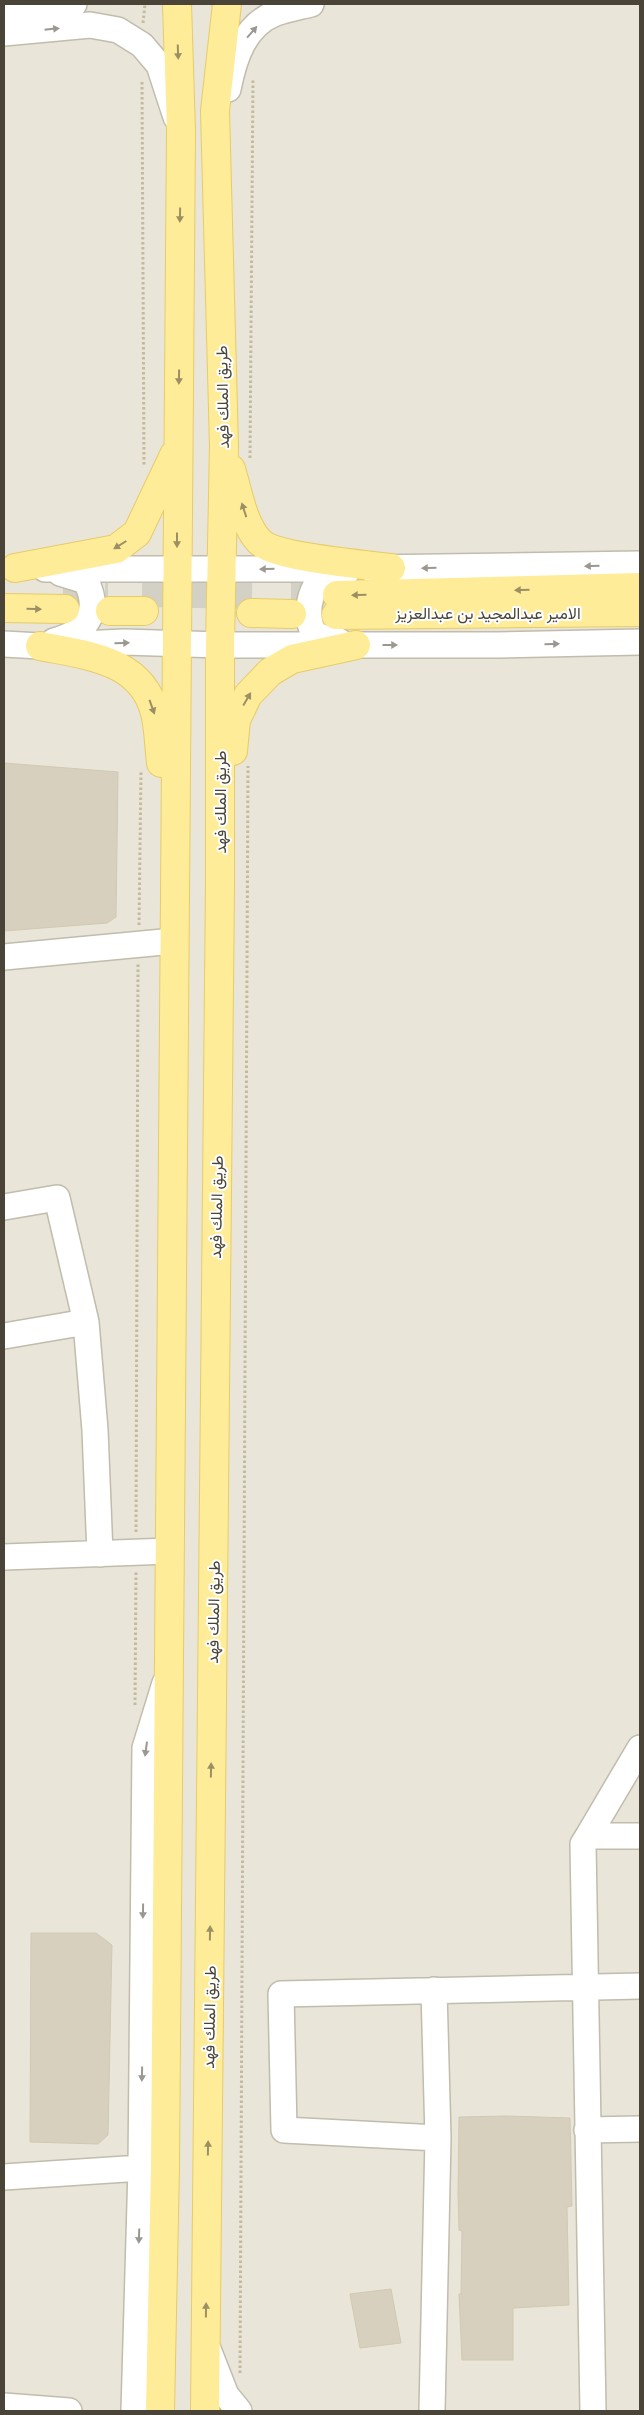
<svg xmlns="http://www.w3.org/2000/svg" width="644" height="2415" viewBox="0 0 644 2415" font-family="'Nunito Sans',Vazirmatn,sans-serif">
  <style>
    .residential { fill: #e9e5d8 }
    .building { fill: #d7d0bf; stroke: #d2c9b2 }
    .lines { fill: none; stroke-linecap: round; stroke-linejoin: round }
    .major-tunnel { stroke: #d3d0c6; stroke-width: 28; stroke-dasharray: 28 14; stroke-linecap: butt }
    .minor-casing { stroke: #c1bcac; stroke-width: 28 }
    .major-casing { stroke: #e7cc66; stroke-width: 30 }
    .path { stroke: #c3b99c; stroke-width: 3; stroke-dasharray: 2.5 2.5; stroke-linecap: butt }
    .minor { stroke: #fff; stroke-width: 25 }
    .major { stroke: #ffec99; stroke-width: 28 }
    .oneway { fill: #9b9891 }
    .oneway2 { fill: #9b9063 }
    .labels { text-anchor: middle; stroke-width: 4; stroke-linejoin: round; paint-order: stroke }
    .street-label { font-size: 16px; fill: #494437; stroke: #fff }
  </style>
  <rect width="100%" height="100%" fill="#f5f3ea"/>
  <path class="residential" d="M4 4H640V2411H4Z"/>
  <path class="building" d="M4 763 118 772 116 917 107 923 4 931Z
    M31 1933H96L112 1945 108 2135 98 2144 30 2142Z
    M507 2116 570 2118 572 2206 567 2207 569 2305 513 2308V2360H462L459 2294H461L462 2231 459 2230 458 2194 459 2117Z
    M391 2289 401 2343 360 2348 350 2294Z"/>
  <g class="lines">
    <path class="major-tunnel" d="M63 592H108
      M142 593 252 595
      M291 595H335"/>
    <g class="minor-casing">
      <path id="minor" d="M4 11 74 4
        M4 33 90 25 118 30 142 45 159 65 176 117
        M228 89C234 59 244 25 276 13 287 9 299 7 311 4
        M370 568 640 564
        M45 569H330
        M54 641C86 632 102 614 86 581L60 573
        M339 641C332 639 319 638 314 632 304 620 309 586 323 579 330 576 339 575 346 573
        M4 644 40 646 124 642 220 645H497L640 642
        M4 957 174 941
        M4 1207 57 1198 86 1322 95 1430 100 1554
        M4 1336 86 1322
        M4 1557 170 1551
        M588 1836 640 1748
        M434 1990 438 2138
        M587 2130 640 2129
        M4 2177 141 2168
        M208 2349 226 2395 239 2411
        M4 2406 69 2411
        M134 2411 141 2168 145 1748 165 1683
        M432 2411 438 2138 284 2130 281 1994 640 1986
        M593 2411 583 1844 588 1836H640"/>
    </g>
    <g class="major-casing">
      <path id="major" d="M231 469C238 492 243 524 259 541 273 557 366 565 391 568
        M15 568 116 549 137 533 174 455
        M337 595 640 587
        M4 608 65 609
        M110 611H144
        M251 613 292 614
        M336 615 640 612
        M40 646C85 655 142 659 155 713 159 729 159 747 161 763
        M233 751 236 720 248 695 270 672 292 659 356 645
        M160 2411 165 2166 181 132 177 4
        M205 2411 220 884V645L224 446 215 111 227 4"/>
    </g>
    <path class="path" d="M143 23 145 4
      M142 82 144 466
      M250 458 253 79
      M139 925 141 771
      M136 1532 138 964
      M135 1705 136 1571
      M240 2373 248 766"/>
    <use href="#minor" class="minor"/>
    <use href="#major" class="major"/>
  </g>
  <defs><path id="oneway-solid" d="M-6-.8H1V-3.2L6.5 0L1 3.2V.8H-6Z" transform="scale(1.25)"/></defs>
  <g class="oneway">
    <use href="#oneway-solid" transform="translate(52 29) rotate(-6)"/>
    <use href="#oneway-solid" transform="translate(252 32) rotate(-49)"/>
    <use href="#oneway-solid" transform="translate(592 566) rotate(178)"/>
    <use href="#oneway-solid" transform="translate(429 568) rotate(179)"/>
    <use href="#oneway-solid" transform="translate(267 569) rotate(179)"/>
    <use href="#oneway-solid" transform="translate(122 643) rotate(-1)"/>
    <use href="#oneway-solid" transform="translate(552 644) rotate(-1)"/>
    <use href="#oneway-solid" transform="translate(390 645)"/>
    <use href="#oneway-solid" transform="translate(146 1749) rotate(98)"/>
    <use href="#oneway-solid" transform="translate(143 1911) rotate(91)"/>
    <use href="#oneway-solid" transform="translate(142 2074) rotate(91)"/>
    <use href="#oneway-solid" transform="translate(139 2236) rotate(92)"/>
  </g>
  <g class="oneway2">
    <use href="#oneway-solid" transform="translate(178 52) rotate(88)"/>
    <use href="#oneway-solid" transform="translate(180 215) rotate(91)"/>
    <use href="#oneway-solid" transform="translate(179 377) rotate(91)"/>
    <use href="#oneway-solid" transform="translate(244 510) rotate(-108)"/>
    <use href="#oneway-solid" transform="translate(177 540) rotate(90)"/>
    <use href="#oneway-solid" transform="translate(120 545) rotate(148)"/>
    <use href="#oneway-solid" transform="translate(522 590) rotate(178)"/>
    <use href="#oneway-solid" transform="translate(359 595) rotate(178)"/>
    <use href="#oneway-solid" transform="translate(34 609) rotate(1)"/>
    <use href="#oneway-solid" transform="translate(247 699) rotate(-60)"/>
    <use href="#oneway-solid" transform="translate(152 707) rotate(70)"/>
    <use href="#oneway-solid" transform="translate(211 1770) rotate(-89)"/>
    <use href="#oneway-solid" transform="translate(210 1933) rotate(-89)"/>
    <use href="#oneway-solid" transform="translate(208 2148) rotate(-89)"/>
    <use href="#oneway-solid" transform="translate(206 2310) rotate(-89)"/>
  </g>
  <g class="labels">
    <g class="street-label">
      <text transform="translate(222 397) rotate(-91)" y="6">طريق الملك فهد</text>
      <text x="488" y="619">الامير عبدالمجيد بن عبدالعزيز</text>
      <text transform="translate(220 802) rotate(-90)" y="6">طريق الملك فهد</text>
      <text transform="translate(216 1207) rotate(-89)" y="6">طريق الملك فهد</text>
      <text transform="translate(213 1612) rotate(-89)" y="6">طريق الملك فهد</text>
      <text transform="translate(209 2017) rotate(-89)" y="6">طريق الملك فهد</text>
    </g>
  </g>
  <rect width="644" height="2415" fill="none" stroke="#494437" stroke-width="10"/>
</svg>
